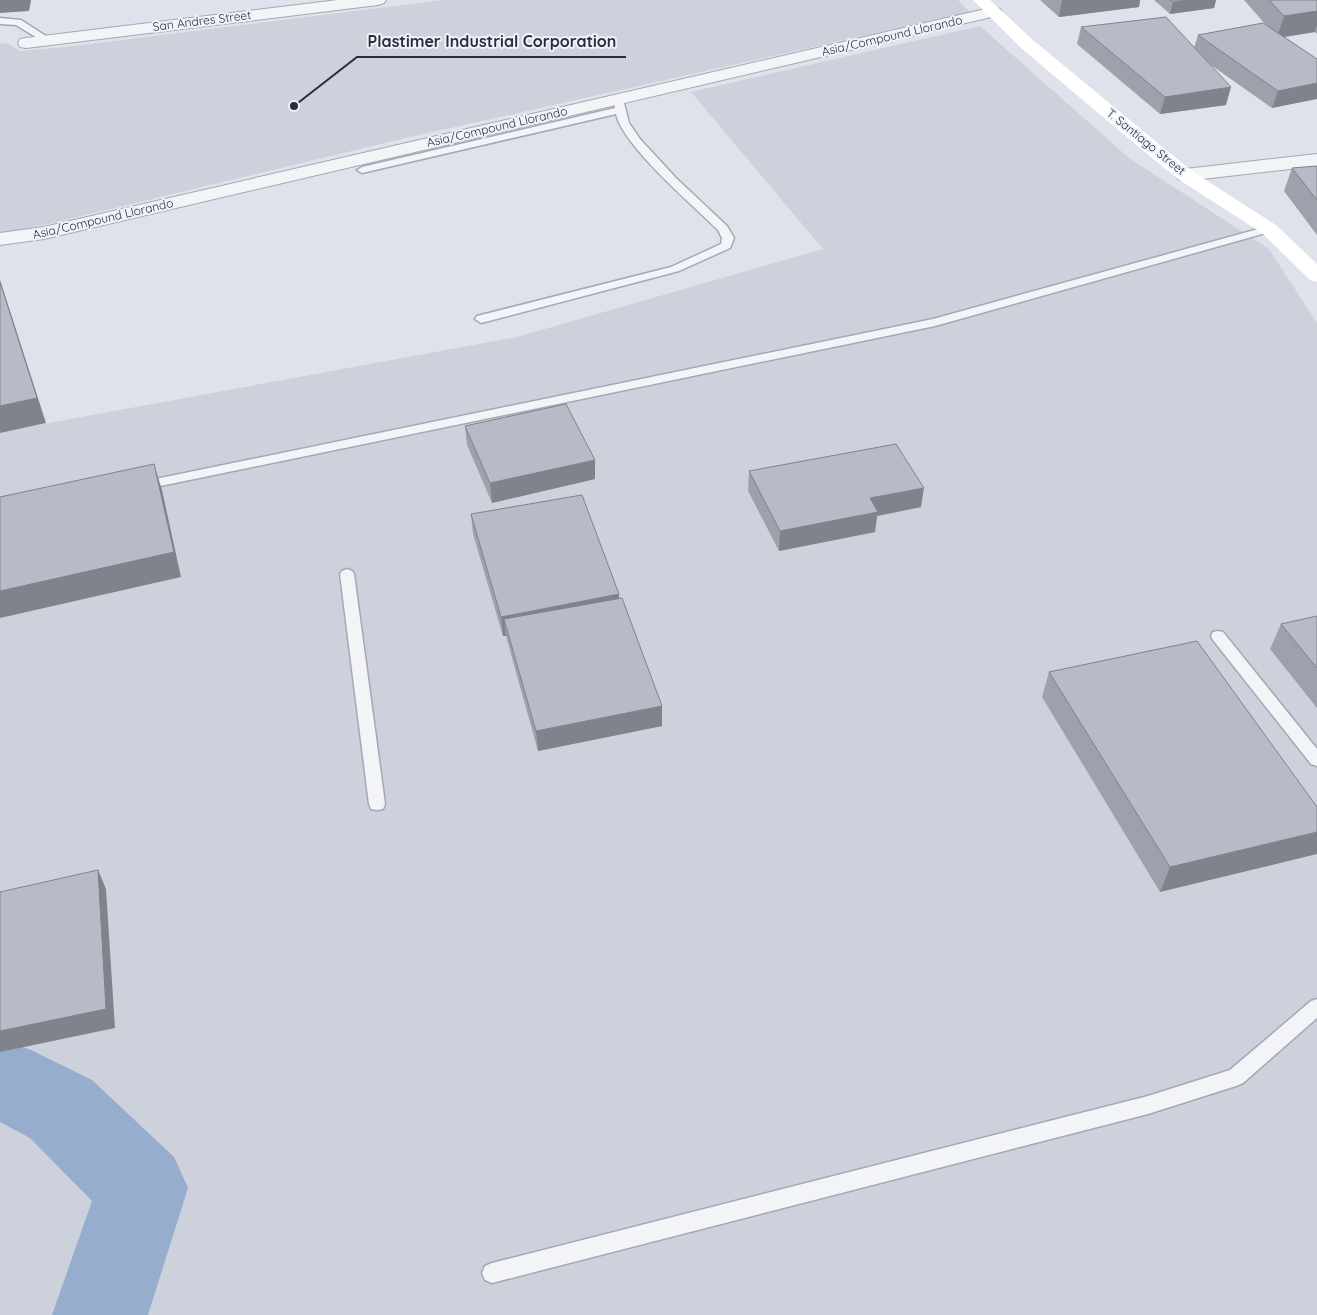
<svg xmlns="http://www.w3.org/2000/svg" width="1317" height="1315" viewBox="0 0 1317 1315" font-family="Quicksand,sans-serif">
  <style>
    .built { fill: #cdd1dc }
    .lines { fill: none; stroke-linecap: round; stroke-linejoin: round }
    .river { fill: #97adcd; fill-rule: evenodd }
    .service-casing { stroke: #a4a8b4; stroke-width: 3 }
    .minor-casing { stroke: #a4a8b4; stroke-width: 2 }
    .service { fill: #f2f4f8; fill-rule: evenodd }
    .minor { fill: #f2f4f8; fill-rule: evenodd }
    .secondary { fill: #fff; fill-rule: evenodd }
    .wall { fill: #9da1ab }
    .shaded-wall { fill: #7f838b }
    .building { fill: #b6bbc7; stroke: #7f838b }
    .labels { text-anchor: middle; stroke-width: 4; stroke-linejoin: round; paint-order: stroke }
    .far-street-label { font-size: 12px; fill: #262e42; stroke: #eff2f7 }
    .leader { fill: none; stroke: #262e42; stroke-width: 2 }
    .callout-dot { fill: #262e42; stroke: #eff2f7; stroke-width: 2 }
    .callout-label { font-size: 16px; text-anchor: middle; font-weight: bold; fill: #262e42; stroke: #eff2f7; stroke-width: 4; stroke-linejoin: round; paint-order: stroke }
  </style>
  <rect width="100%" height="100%" fill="#dfe2ea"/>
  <path class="built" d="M443 0H958L970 12 410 137 40 226 0 233V44L7 43 20 51 66 47Z
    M980 26 1129 158 1269 249 1317 323V1315H0V432L517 337 823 249 691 92Z"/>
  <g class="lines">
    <path class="river" d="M0 1039 31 1050 92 1080 174 1157 188 1188 148 1315H52L92 1201 30 1138 0 1122Z"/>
    <g class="service-casing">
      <path id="service" d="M0 18 21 20 52 40 50 42H44L16 25 0 24Z
        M618 96 623 99 629 123 640 139 676 178 727 226 734 238 730 248 679 271 481 323 475 319 477 316 671 267 721 244 722 238 718 230C693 205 623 146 616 114L362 173 357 170 362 167 615 108 613 99Z
        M1269 226 1274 229 1273 231 935 326 141 490 134 486 141 482 933 319Z
        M347 569 352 571 354 574 385 804 383 809 377 810 371 809 369 804 340 574 342 571Z
        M1218 631 1223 632 1317 749V766L1311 764 1213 640 1211 636 1213 632Z
        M1317 999V1018L1243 1083 1236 1086 1148 1114 492 1283 485 1280 482 1273 485 1266 492 1263 1148 1096 1230 1070 1311 1001Z"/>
    </g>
    <g class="minor-casing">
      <path id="minor" d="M338 0H386L384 3 378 5 26 48 20 47 18 43 20 39 26 38Z
        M994 7 1000 9 1002 12 1000 15 44 239 0 245V233L44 227Z
        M1317 154V166L1185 181 1178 179 1175 175 1178 171 1185 169Z"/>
    </g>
    <use href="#service" class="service"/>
    <use href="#minor" class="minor"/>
    <path class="secondary" d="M973 0H990L1033 40 1154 140 1192 171 1276 225 1317 264V282L1310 280 1262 233 1178 179 1140 148 1021 48Z"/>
  </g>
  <path class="wall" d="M1040 0H1140L1139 7 1059 17Z
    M1154 0H1216L1214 8 1170 14Z
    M1244 0H1317V34L1315 32 1284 37 1317 59 1272 108 1208 63 1226 105 1160 114 1077 44 1081 27 1194 48 1198 35 1266 25Z
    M1317 166V235L1284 191 1292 168Z
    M465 426 595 479 492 503 467 445Z
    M749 471 921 507 877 516 875 532 779 551 748 491Z
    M471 514 619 598 662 706V726L538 751 506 636H503L473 534Z
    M1317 616V708L1270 649 1281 624Z
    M1049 672 1317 807 1160 892 1042 697Z"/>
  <path class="shaded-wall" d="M0 0H31L29 11 0 13Z
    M1062 0H1140L1139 7 1059 17Z
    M1189 0H1216L1214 8 1170 14 1173 2Z
    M1317 11V25L1315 32 1277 38 1284 16Z
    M1317 83V99L1272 108 1278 91Z
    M1231 87 1226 105 1160 114 1165 97Z
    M0 280 46 423 0 433Z
    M595 460V479L492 503 490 483Z
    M154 464 162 490 181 577 0 618V591Z
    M924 488 921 507 877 516 875 532 779 551 780 531 870 498Z
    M619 594 620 614 504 619 506 636H503L501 617Z
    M662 706V726L538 751 536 731Z
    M1317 832V854L1160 892 1170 867Z
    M98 870 106 889 115 1028 0 1052V1031Z"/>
  <path class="building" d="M1170 0H1189L1173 2Z
    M1269 0H1317V11L1284 16Z
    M1166 17 1231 87 1165 97 1081 27Z
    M1263 23 1317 59V83L1278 91 1198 35Z
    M1317 166V200L1292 168Z
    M0 282 37 398 0 406Z
    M566 404 595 460 490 483 465 426Z
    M896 444 924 488 870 498 878 512 780 531 749 471Z
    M154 464 174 552 0 591V497Z
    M582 495 619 594 501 617 471 514Z
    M622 598 662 706 536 731 504 619Z
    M1317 616V668L1281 624Z
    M1197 641 1317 807V832L1170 867 1049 672Z
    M98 870 106 1009 0 1031V892Z"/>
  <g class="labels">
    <g class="far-street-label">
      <text transform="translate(202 21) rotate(-7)" y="4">San Andres Street</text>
      <text transform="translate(892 36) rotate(-13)" y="4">Asia/Compound Llorando</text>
      <text transform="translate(497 127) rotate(-13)" y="4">Asia/Compound Llorando</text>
      <text transform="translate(1146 142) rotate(39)" y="4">T. Santiago Street</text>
      <text transform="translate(103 219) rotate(-13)" y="4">Asia/Compound Llorando</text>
    </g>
  </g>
  <path class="leader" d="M294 106L357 57H626"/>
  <circle class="callout-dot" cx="294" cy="106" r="5"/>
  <g class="callout-label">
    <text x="492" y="47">Plastimer Industrial Corporation</text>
  </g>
</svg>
